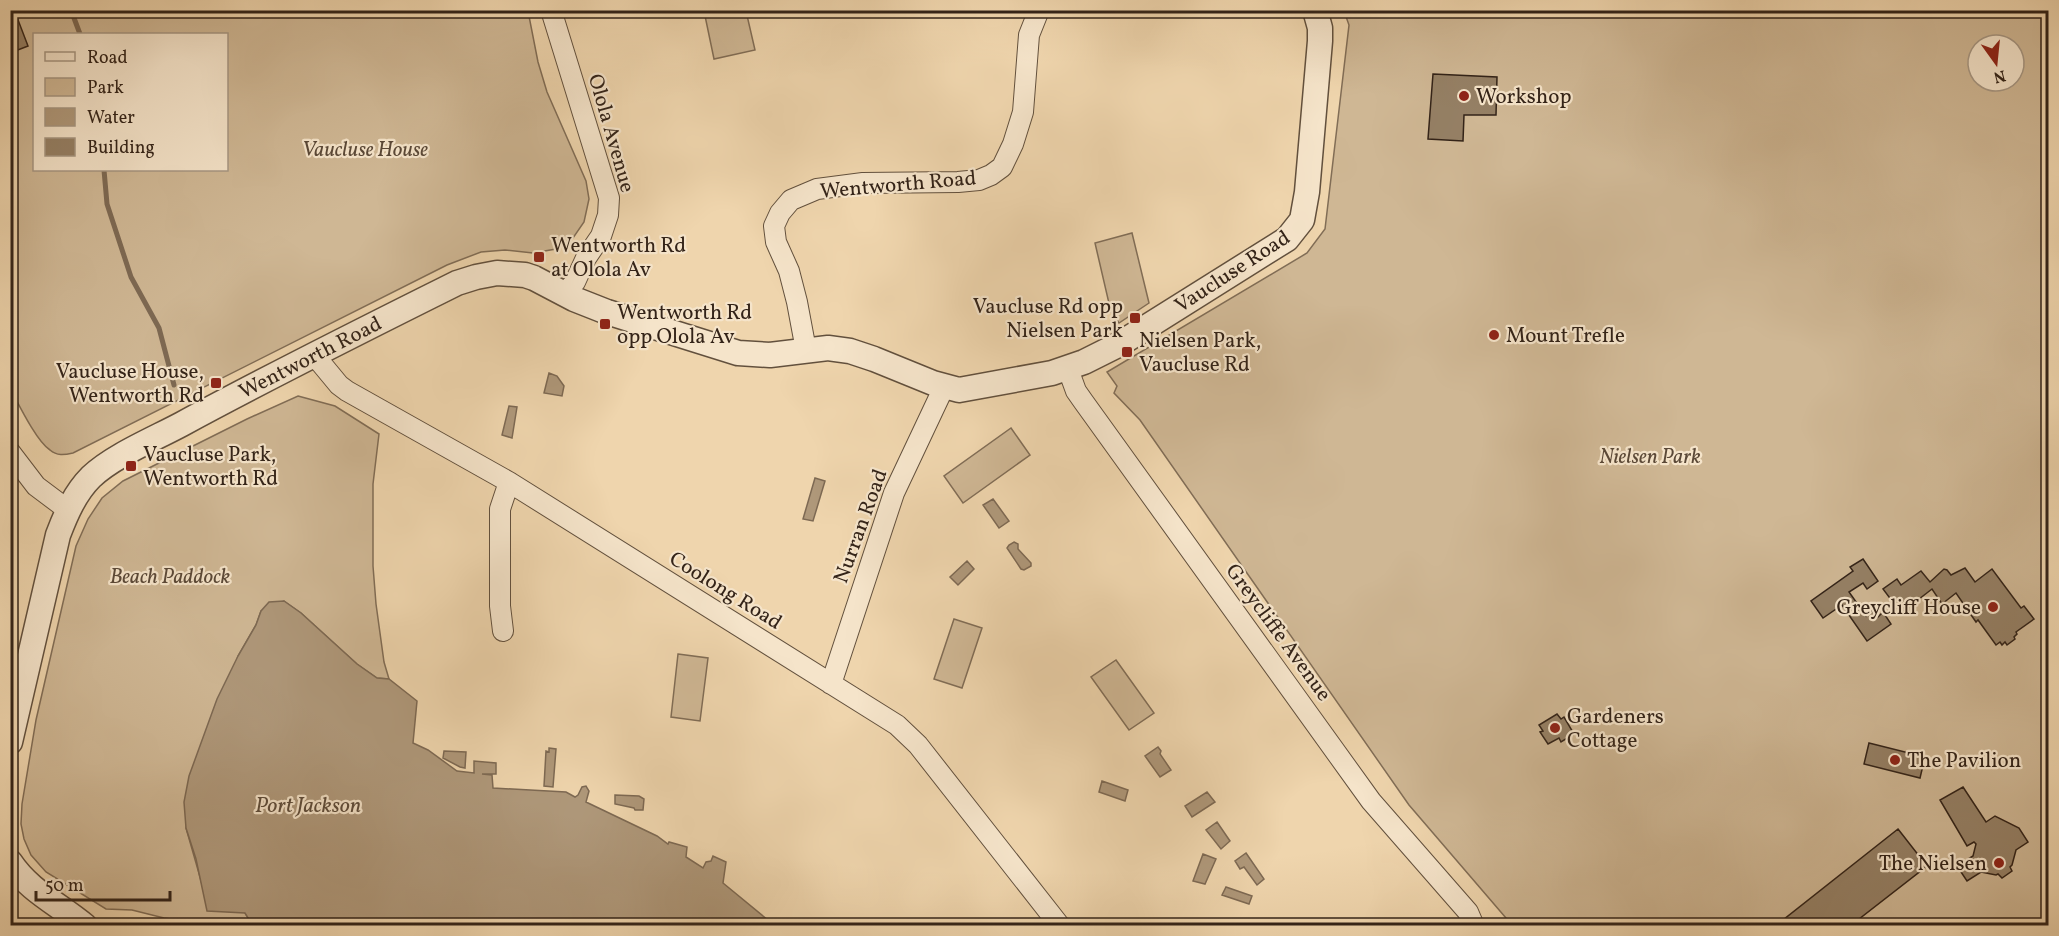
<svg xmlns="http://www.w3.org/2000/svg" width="2059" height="936" viewBox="0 0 2059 936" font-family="Vollkorn,serif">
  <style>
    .green { fill: #cfb794; stroke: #816d56; stroke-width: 1.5; fill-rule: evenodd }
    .water { fill: #af987a; stroke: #7d6953; stroke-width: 1.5 }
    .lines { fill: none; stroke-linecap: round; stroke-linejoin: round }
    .stream { stroke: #7d6953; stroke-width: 5 }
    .building { fill: #958065; stroke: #332318; stroke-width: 1.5 }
    .minor-casing { stroke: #62503d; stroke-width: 22 }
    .tertiary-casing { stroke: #62503d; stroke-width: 27 }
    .minor { stroke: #f5e4ca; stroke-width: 20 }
    .tertiary { stroke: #f5e4ca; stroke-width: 24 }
    .poi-dot { fill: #8f2418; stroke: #f5e4ca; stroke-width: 2 }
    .labels { text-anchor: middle; stroke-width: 4.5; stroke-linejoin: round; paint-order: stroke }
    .poi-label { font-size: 21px; fill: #332318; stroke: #f5e4ca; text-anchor: start }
    .street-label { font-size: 21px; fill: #332318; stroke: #f5e4ca }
    .park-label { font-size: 21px; font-style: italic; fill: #5a4837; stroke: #f5e4ca }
    .water-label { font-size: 22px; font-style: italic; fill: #5e4c3a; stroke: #f5e4ca }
  </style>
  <rect width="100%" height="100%" fill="#efd5ad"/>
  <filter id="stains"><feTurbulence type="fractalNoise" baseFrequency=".00333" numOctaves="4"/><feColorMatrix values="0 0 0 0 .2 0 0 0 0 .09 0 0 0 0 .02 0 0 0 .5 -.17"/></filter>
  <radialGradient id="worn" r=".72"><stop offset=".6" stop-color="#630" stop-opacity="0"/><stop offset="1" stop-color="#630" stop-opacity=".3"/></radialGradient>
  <path class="green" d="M11 11H528L538 62 547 92 586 181 589 199 584 222 573 238 556 249 533 253 505 250 481 252 447 265 73 453C64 455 57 456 50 450 37 442 19 405 11 390ZM34 34H226V170H34Z
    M704 11H746L755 50 714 59Z
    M1344 11H2048V925H1512L1409 805 1140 420 1114 393 1117 386 1107 372 1307 253 1325 229 1349 25ZM1978 45H2014V81H1978Z
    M1132 233 1149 303 1119 323 1111 312 1095 243Z
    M298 396 335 406 379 434 373 484V566L376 604 384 662 389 679 377 678 357 664 301 613 284 601 261 611 256 625 238 656 186 828 202 884 245 913 253 925 205 924 164 918 132 910 106 909 46 872 31 855 24 839 21 824 22 804 36 720 76 546 88 519 102 498 123 481 247 419Z
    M1011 428 1030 455 963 503 944 476Z
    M954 619 982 628 962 688 934 679Z
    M678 654 708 658 700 721 671 717Z
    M1116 660 1154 713 1129 730 1091 677Z"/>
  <path class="water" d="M549 373 557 376 564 386 562 396 544 393Z
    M509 406 517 407 512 438 502 435Z
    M815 478 825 481 813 521 803 519Z
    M993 499 1009 521 999 528 983 505Z
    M1014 542 1018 544V549L1031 563V566L1024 570 1021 569 1007 548 1009 545Z
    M967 561 974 569 958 585 950 577Z
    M284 601 301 613 357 664 377 678 389 679 417 701 413 743 428 750 457 771 474 773V761L496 763V774H482L492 775 493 788 566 792 575 797 578 795 582 787 586 786 589 791 586 802 657 836 668 844 669 842 687 847 686 857 703 868 706 862 711 861 713 856 726 862 723 883 774 925 253 926 245 913 207 911 196 859 186 828 184 802 189 776 217 699 238 656 256 625 261 611 269 602Z
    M1158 747 1161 751 1160 754 1171 770 1160 777 1145 756Z
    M549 748 556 749 553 787 544 786 546 751 549 752Z
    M444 751 466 752 465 768 460 767 443 758Z
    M1102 781 1128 790 1125 801 1099 792Z
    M1207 792 1215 802 1192 817 1185 806Z
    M615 795 639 796 644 799 643 810H635L634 808 615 804Z
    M1217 822 1230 841 1221 849 1206 830Z
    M1246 853 1264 879 1257 885 1244 867 1240 869 1235 861Z
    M1203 854 1216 859 1205 884 1193 881Z
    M1226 887 1252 896 1249 904 1222 895Z"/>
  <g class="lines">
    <path class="stream" d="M71 10 80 34
      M104 170 107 204 131 277 159 328 174 385"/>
  </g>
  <path class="building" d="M10 10H20L15 12 28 46 15 51 12 61H10Z
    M1433 74 1497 77 1496 115H1464L1463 141 1428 139Z
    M1863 559 1878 581 1867 589 1863 583 1849 592 1866 616 1868 612 1872 611 1878 617 1883 612 1891 624 1867 641 1842 605 1823 618 1811 601 1853 571 1850 567Z
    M1965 568 1975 582 1992 569 2021 608 2024 606 2034 619 2016 632 2017 634 2014 637 2015 639 2007 645 2005 642 2002 645 2000 642 1996 645 1978 620 1976 622 1956 593 1942 604 1932 589 1901 613 1883 589 1897 579 1901 585 1921 571 1930 582 1944 569 1947 570 1951 575Z
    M1557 714 1561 719 1564 717 1574 734 1561 742 1559 738 1548 744 1540 732 1543 731 1539 725Z
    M1869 743 1925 757 1920 778 1864 764Z
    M1963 787 1986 822 1995 816 2019 828 2028 842 2016 850 2012 865 2010 867 2012 871 2002 878 1998 874 1996 875 1981 872 1967 881 1957 866 1973 856 1976 844 1974 842 1967 846 1940 800Z
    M1898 829 1927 866 1850 926H1787L1783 920Z"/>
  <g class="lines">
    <g class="minor-casing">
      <path id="minor" d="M551 10 609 198 608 215 601 236 586 258 575 282 564 294
        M806 350 797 302 789 271 776 242 774 226 780 213 791 200 817 189 863 183 958 182 979 180 991 175 1002 167 1013 144 1023 112 1029 35 1039 10
        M315 356 339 385 347 391 509 482 897 725 918 745 1060 926
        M1068 369 1076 391 1083 401 1371 801 1468 912 1474 926
        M10 452 36 486 68 510
        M503 631 500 606V509L509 482
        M831 684 894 493 944 387"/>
    </g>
    <g class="tertiary-casing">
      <path id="tertiary" d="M10 742 58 535C66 514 75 493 91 477 113 456 154 439 182 424 272 375 365 329 457 283L476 277 497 273 525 275 534 278 574 299 607 312 738 353 770 355 828 348 850 351 874 359 933 383 959 390 1052 373 1084 362 1118 345 1287 239 1302 220 1307 192 1320 41V28L1315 10
        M10 862C30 892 59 904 85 926"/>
    </g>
    <use href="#minor" class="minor"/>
    <use href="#tertiary" class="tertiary"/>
  </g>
  <g class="poi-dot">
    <circle cx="1464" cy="96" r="6"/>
    <rect x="533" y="251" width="12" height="12" rx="3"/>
    <rect x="1129" y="312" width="12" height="12" rx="3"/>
    <rect x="599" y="318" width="12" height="12" rx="3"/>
    <circle cx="1494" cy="335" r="6"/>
    <rect x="1121" y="346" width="12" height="12" rx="3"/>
    <rect x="210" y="377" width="12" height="12" rx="3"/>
    <rect x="125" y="460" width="12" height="12" rx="3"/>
    <circle cx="1993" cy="607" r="6"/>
    <circle cx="1555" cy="728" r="6"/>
    <circle cx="1895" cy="760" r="6"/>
    <circle cx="1999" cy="863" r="6"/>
  </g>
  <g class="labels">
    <g class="poi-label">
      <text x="1476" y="103">Workshop</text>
      <text x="551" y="252">Wentworth Rd<tspan x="551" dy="24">at Olola Av</tspan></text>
      <text x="1123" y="313" text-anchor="end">Vaucluse Rd opp<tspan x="1123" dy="24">Nielsen Park</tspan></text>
      <text x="617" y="319">Wentworth Rd<tspan x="617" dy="24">opp Olola Av</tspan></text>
      <text x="1506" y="342">Mount Trefle</text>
      <text x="1139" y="347">Nielsen Park,<tspan x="1139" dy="24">Vaucluse Rd</tspan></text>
      <text x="204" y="378" text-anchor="end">Vaucluse House,<tspan x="204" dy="24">Wentworth Rd</tspan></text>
      <text x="143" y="461">Vaucluse Park,<tspan x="143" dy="24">Wentworth Rd</tspan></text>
      <text x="1981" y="614" text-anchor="end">Greycliff House</text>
      <text x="1567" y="723">Gardeners<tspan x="1567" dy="24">Cottage</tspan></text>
      <text x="1907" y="767">The Pavilion</text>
      <text x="1987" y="870" text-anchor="end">The Nielsen</text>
    </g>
    <g class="street-label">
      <text transform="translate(612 133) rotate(74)" y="7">Olola Avenue</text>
      <text transform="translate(898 184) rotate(-5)" y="7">Wentworth Road</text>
      <text transform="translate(1232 271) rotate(-33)" y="7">Vaucluse Road</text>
      <text transform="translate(310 357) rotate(-27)" y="7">Wentworth Road</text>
      <text transform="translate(860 526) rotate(-70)" y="7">Nurran Road</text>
      <text transform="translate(726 590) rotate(32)" y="7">Coolong Road</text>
      <text transform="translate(1279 632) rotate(54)" y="7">Greycliffe Avenue</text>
    </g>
    <g class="park-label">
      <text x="365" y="156">Vaucluse House</text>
      <text x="1650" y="463">Nielsen Park</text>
      <text x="170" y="583">Beach Paddock</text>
    </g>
    <g class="water-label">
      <text x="308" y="812">Port Jackson</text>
    </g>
  </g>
  <rect width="2059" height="936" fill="none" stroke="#efd5ad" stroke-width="36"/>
  <rect x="12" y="12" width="2035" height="912" fill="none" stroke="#332318" stroke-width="3"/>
  <rect x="18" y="18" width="2023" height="900" fill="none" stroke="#332318" stroke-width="1.5"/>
  <rect x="33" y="33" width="195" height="138" fill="#f5e4ca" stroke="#a79783" stroke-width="1.5"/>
  <rect x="45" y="52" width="30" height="9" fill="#f5e4ca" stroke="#a79783" stroke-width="1.5"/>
  <text x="87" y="63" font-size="18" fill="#332318">Road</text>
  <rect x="45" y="78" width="30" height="18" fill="#cfb794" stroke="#a79783" stroke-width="1.5"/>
  <text x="87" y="93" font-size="18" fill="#332318">Park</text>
  <rect x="45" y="108" width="30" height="18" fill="#af987a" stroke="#a79783" stroke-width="1.5"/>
  <text x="87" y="123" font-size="18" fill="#332318">Water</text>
  <rect x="45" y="138" width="30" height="18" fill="#958065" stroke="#a79783" stroke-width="1.5"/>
  <text x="87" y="153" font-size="18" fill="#332318">Building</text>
  <g transform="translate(1996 63) rotate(165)"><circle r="28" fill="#f5e4ca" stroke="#a79783" stroke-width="1.5"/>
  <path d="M0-4.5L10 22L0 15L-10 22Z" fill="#8f2418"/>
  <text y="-9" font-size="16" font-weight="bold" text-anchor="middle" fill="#332318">N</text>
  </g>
  <path d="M36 891v9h134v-9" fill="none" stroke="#332318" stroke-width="3"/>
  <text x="45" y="891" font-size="18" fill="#332318" stroke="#f5e4ca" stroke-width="4.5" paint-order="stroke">50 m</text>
  <rect width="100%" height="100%" filter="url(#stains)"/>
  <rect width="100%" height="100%" fill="url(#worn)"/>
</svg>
